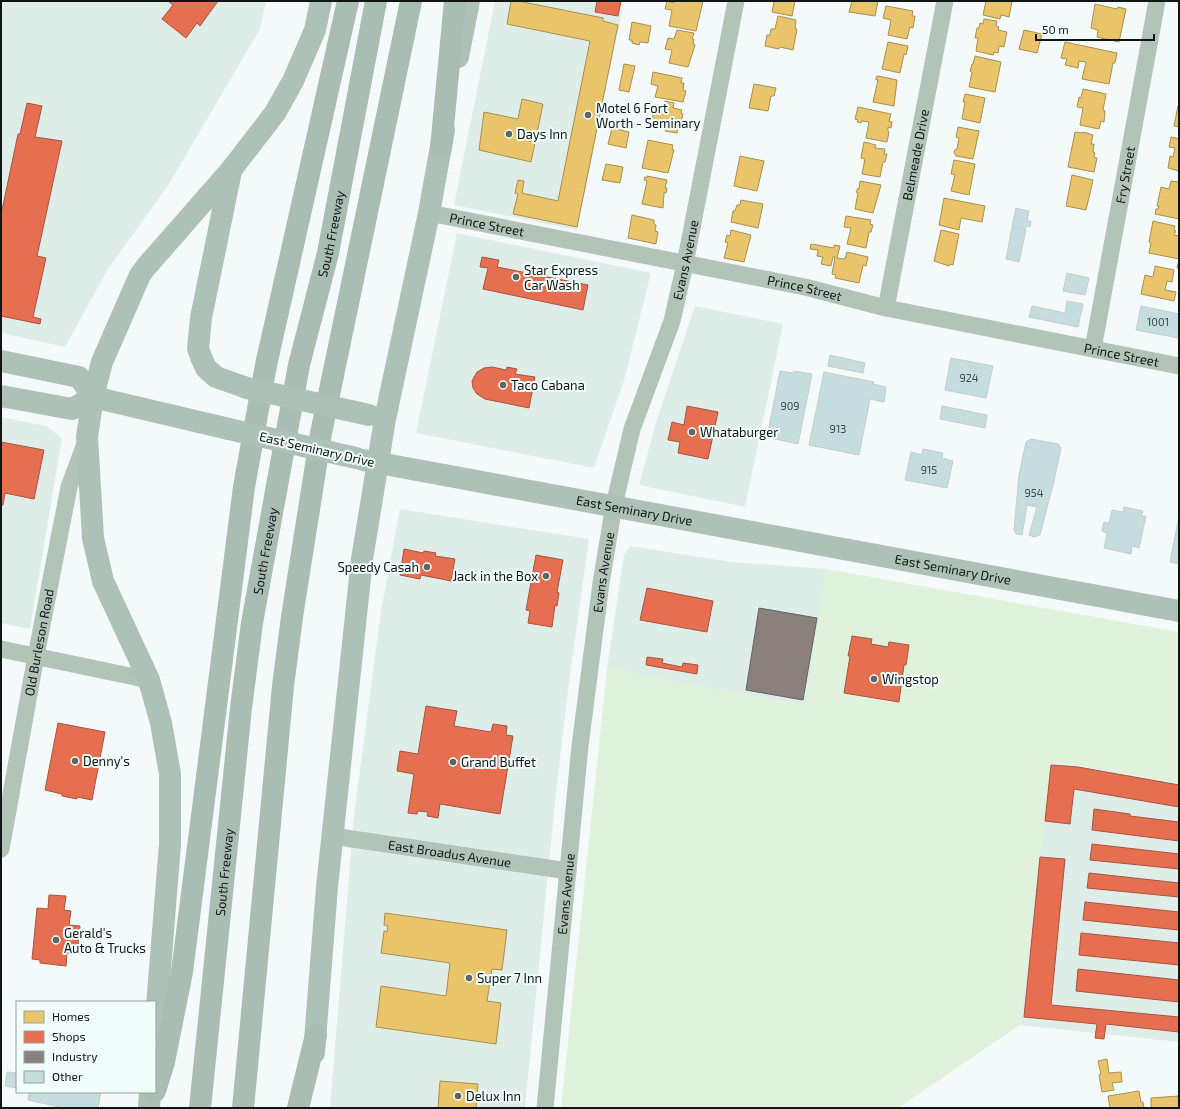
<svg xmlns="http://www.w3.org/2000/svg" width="1180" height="1109" viewBox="0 0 1180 1109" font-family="'Exo 2',sans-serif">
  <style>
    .built { fill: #dfede9 }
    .green { fill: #e0f2db }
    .homes { fill: #e9c46a; stroke: #a89050 }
    .shops { fill: #e76f51; stroke: #a7543f }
    .industry { fill: #8a817c; stroke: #66615d }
    .building { fill: #c5ddde; stroke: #c7cccb }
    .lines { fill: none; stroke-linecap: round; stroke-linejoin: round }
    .street { stroke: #b2c3b8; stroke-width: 17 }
    .secondary { stroke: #aec1b7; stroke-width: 22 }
    .highway { stroke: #a9bdb3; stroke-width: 22 }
    .secondary-bridge { stroke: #aec1b7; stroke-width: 22 }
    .poi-dot { fill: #606664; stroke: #f1fdfa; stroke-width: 1.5 }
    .labels { text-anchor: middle; stroke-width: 4; stroke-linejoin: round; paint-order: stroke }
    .number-label { font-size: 11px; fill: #3e4846 }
    .poi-label { font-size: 13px; fill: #111614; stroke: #f1fdfa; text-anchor: start }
    .street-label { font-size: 13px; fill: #111614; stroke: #f1fdfa }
  </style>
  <rect width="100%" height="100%" fill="#f4faf9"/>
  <path class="built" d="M1 1H266L260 29 169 184 108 269 65 347 1 333Z
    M495 1H624L577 230 454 205Z
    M457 233 651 273 625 377 594 468 416 433Z
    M695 306 783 324 745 507 639 485 657 419Z
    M1 417 46 426 62 438 30 629 1 623Z
    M400 509 589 539 569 682 555 802 525 1108H330L354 815 381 611Z
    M630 546 732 562 826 569 806 706 712 689 607 668 624 555Z
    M1051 762 1179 783V1042L1020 1025Z"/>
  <path class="green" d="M826 569 1179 632V783L1051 762 1020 1025 898 1108H561L607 668 712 689 805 706Z"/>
  <path class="homes" d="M511 1H518L603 18V21L618 25 577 227 513 214 518 194 515 193 518 180 524 181 522 193 558 201 590 41 507 24Z
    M667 1 674 3 675 1H703L696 31 669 26 672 10 665 9Z
    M776 1H795L792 16 772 12 774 2H775Z
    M852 1H878L875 16 849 12Z
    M986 1H1012L1009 17 1001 15 1000 19 983 15Z
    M1095 4 1117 9 1118 7 1126 9 1119 42 1097 37 1098 30 1091 28Z
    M886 6 913 11 912 16H915L913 28 910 27 907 39 888 35 891 20 883 18Z
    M778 16 796 20 795 29H797L793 50 780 47 779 49 765 46 767 35H770L771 29H775Z
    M984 19 997 21 996 26 999 27 998 30 1007 32 1004 47 999 46 998 53 994 52 993 55 976 51 978 38H975L977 28H979L980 23 983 24Z
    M632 22 651 26 648 43 640 42 639 45 632 43V40H629Z
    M677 30 694 33 692 39H694L693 44 695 45 688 67 669 63 672 50 665 49 668 38 674 39Z
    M1024 30 1042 34 1037 53 1019 49Z
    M888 42 908 46 906 55 904 54 900 73 882 69Z
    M1065 42 1117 53 1115 63H1113L1109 84 1082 79 1086 62 1079 61 1078 68 1065 65 1067 59 1061 58Z
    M975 56 1001 62 995 92 969 87 972 72 970 71 972 64H973Z
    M624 64 635 66 629 92 619 90Z
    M653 72 682 78 681 83H684L683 90 686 91 683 102 655 97 658 86 651 84Z
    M878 76 897 80 894 106 873 102 878 80H876V77Z
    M754 84 776 88 774 96H771L768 111 749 108Z
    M1083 89 1106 94 1103 110 1105 111 1104 122 1101 121 1099 129 1080 125 1083 108 1077 107 1079 97 1081 98Z
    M965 94 985 98 980 123 962 119 965 102H963Z
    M522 99 543 104 531 162 479 150 484 112 518 119Z
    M665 101 674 103 673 108 682 110 681 113 683 114 681 123 679 122 677 133 665 131 666 127 651 124 655 105 664 106Z
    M1178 106H1179V127L1174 126Z
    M858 107 891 114 889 121 892 122 891 128 888 127V131L889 132 887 142 866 138 869 122 862 121 861 123 857 122 858 120 855 119Z
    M958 127 979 131 973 159 956 156 954 152 955 150 957 149 959 138 956 137Z
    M612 128 629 132 626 148 608 144Z
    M1075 132 1083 133V132L1093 135 1091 144H1094L1093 152 1095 153 1094 157 1097 158 1094 172 1068 167Z
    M1171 137 1179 139V171L1168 168 1170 156 1173 157 1175 148 1169 147Z
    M648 140 673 145 672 150H674L668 173 642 168Z
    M864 142 876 145 875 148 885 149 884 154H887L885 162H883L880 177 862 174 865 159 861 158Z
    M740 156 764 161 757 191 734 186Z
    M954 160 975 164 969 195 951 191 955 175 951 174Z
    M606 164 623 167 620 183 602 180Z
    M1072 175 1093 180 1086 210 1066 206Z
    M647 176 667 180 665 188H667L666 193H664L663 208 642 204 647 181 644 180 645 177 647 178Z
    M860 181 881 185 873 213 855 209 858 193 856 192 858 188 859 189Z
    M1171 181 1179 182V219L1155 214 1156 209H1158L1159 206H1157L1161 187 1169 189Z
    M944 198 985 206 982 222 961 218 959 230 939 225Z
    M741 200 763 204 758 228 731 222 733 211H735L737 205H740Z
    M632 215 654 220V224L656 225 655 231 658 232 656 244 628 238Z
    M846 216 871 220 870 224 873 225 871 232H869L866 248 847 244 851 228 844 227Z
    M1153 221 1175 226 1174 230 1176 231 1174 235 1179 236V268H1177L1179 259 1149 253 1151 243 1149 242Z
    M731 230 751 235 744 262 724 258 728 243 725 242 727 235 730 236Z
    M941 230 959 234 953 265 950 264 949 266 934 261Z
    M811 244 834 248V245L840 246 837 258 845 259 847 252 868 257 866 266 863 265 859 283 835 278 836 275 832 274 835 257H833L831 266 821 264 823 257 817 256 818 250 810 249Z
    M1155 266 1174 270 1172 282 1167 281 1165 290 1176 292 1174 301 1141 294 1145 275 1153 277Z
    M385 913 507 930 502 970 492 969 487 1001 501 1003 496 1044 376 1027 381 986 446 996 450 963 381 953 384 931 387 932 388 926 384 925Z
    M1107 1059 1109 1073 1121 1072 1122 1082 1112 1083 1114 1090 1102 1092 1099 1075 1101 1074 1098 1061Z
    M440 1081 478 1084 476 1108H438Z
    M1139 1091 1141 1102H1143L1144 1108H1110L1108 1096Z
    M1179 1096V1108H1151V1098Z"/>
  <path class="shops" d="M168 1H218L200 26 197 23 186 38 162 19 173 5Z
    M597 1H621L618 16 595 12Z
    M27 103 42 106 35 137 62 141 37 256 46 258 33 317 41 319 40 324 1 316V215L18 134H20Z
    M482 257 499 260 497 267 588 285 583 310 483 289 488 268 480 267Z
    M492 367 506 370 507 367 517 369 515 374 535 377 529 408 485 399 477 394 473 388 472 381 477 372 484 368Z
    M687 406 718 412 708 459 678 453 680 442 668 440 672 422 684 425Z
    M1 442 44 450 34 499 5 493 3 505H1Z
    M404 549 423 553 424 551 436 553 435 556 455 559 451 581 421 575 420 579 400 575Z
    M536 555 563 560 557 592 559 593 557 606 555 605 552 627 528 623 530 611 526 610Z
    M647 588 713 601 707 632 640 620Z
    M852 636 872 639 871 644 888 647 889 642 909 645 906 665H904L899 702 844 693 850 656H848Z
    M647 657 663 659 662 663 682 667 683 663 698 665 697 674 646 665Z
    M426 706 457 711 454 726 491 732 493 724 507 726 506 735 513 736 500 814 440 804 438 818 427 816 428 812 418 811 417 814 408 813 414 774 397 771 400 751 418 754Z
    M58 723 105 732 92 800 77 797V799L62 796V794L45 790Z
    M1051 765 1078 767 1179 785V807L1074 789 1070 824 1045 821Z
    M1094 809 1130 814V816L1179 822V841L1092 830Z
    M1092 844 1179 854V869L1090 860Z
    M1040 857 1065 859 1051 1005 1179 1017V1032L1106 1024 1104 1039 1095 1038 1097 1024 1024 1017Z
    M1089 873 1179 883V897L1087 888Z
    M49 895 66 896 64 910 71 911 69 925 80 926 77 954 67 953 66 966 40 963V960L32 959 37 908 48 909Z
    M1085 902 1179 912V930L1083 920Z
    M1081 933 1179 943V965L1079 955Z
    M1078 969 1179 980V1002L1076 991Z"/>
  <path class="industry" d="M759 608 817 618 803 700 746 690Z"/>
  <path class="building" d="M1016 208 1029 211 1027 221H1031L1030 227 1026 226 1025 229 1012 226Z
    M1012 227 1026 230 1019 262 1006 259Z
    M1067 273 1089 278 1085 295 1063 291Z
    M1067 301 1083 304 1078 327 1029 317 1032 306 1065 313Z
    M1141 306 1179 314V338L1136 330Z
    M830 355 865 363 863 373 828 366Z
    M951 358 993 366 986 398 945 390Z
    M780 371 794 373V371L812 374 798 444 767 437Z
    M824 372 874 382 873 384 886 387 884 402 870 399 859 455 809 445Z
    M942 406 987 415 985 428 940 419Z
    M1031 439 1058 444 1061 448 1054 481 1040 535 1034 537 1029 535 1037 507 1027 505 1022 535 1016 534 1014 530 1019 475 1026 442Z
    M923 449 943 453 942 458 953 461 947 488 905 480 911 452 922 455Z
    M1124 507 1143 511 1141 516H1146L1139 548 1132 546 1131 554 1104 548 1107 533 1102 531 1104 522 1109 523 1112 510 1123 512Z
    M1179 516V564L1170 562Z
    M7 1072 17 1073V1088L5 1086Z
    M29 1092H101L98 1108H64L28 1100Z"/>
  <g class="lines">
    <g class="street">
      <path id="s1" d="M429 213 805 287 886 308 1179 366"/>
      <path id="s2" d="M886 308 945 1"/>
      <path id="s3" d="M1093 349 1157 1"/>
      <path d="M1 649 149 680"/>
      <path id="s4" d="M332 836 568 871"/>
      <path id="s5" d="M1 849 36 656 69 487 86 441"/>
      <path id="s6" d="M545 1108 580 746 601 583 614 505 632 429 672 321 685 264 736 1"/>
    </g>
    <g class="secondary">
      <path d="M458 57 469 1"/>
      <path d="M231 171 201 318 198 348 201 357 206 368 216 377 247 388"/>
      <path d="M1 361 79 377 93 397"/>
      <path d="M1 396 72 409 93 397 229 429"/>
      <path id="s7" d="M363 460 1179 611"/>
      <path d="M155 1031 170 844V774L161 723 149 680 103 581 93 538 87 437 93 397 102 362 140 275 146 267 231 170 275 113 293 81 315 30 321 1"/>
      <path d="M314 1053 327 887 362 559 385 419 429 213 444 130"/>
      <path d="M149 1108 150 1092"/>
    </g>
    <g class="highway">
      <path d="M441 148 455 1"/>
      <path d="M155 1091 164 1062 182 972 244 487 266 365 348 1"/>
      <path id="s8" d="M200 1108 241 708 252 623 299 365 328 253 376 1"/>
      <path d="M243 1108 283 686 292 617 321 433 411 1"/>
      <path d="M298 1108 316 1035"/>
    </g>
    <path class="secondary-bridge" d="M247 388 369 415
      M229 429 356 458"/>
  </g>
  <g class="poi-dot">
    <circle cx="588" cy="115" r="4"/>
    <circle cx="509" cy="134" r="4"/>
    <circle cx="516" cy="277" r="4"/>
    <circle cx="503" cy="385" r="4"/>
    <circle cx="692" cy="432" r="4"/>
    <circle cx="427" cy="567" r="4"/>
    <circle cx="546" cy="576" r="4"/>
    <circle cx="874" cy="679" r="4"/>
    <circle cx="75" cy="761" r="4"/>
    <circle cx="453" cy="762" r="4"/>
    <circle cx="56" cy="940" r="4"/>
    <circle cx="469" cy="978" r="4"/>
    <circle cx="458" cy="1096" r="4"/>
  </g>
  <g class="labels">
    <g class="number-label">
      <text x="1158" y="326">1001</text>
      <text x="969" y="382">924</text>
      <text x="790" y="410">909</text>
      <text x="838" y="433">913</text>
      <text x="929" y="474">915</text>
      <text x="1034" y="497">954</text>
    </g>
    <g class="poi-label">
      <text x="596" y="113">Motel 6 Fort<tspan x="596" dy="15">Worth - Seminary</tspan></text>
      <text x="517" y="139">Days Inn</text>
      <text x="524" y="275">Star Express<tspan x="524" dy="15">Car Wash</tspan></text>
      <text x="511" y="390">Taco Cabana</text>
      <text x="700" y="437">Whataburger</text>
      <text x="419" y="572" text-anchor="end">Speedy Casah</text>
      <text x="538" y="581" text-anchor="end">Jack in the Box</text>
      <text x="882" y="684">Wingstop</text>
      <text x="83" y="766">Denny's</text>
      <text x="461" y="767">Grand Buffet</text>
      <text x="64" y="938">Gerald's<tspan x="64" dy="15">Auto &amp; Trucks</tspan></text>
      <text x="477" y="983">Super 7 Inn</text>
      <text x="466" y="1101">Delux Inn</text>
    </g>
    <g class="street-label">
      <text dy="5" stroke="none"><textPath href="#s2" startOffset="156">Belmeade Drive</textPath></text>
      <text dy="5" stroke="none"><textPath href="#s3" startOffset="177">Fry Street</textPath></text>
      <text dy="5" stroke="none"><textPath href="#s1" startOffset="59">Prince Street</textPath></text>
      <text dy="5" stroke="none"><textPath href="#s8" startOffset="885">South Freeway</textPath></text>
      <text dy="5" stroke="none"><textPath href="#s6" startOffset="863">Evans Avenue</textPath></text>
      <text dy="5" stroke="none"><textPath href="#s1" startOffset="383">Prince Street</textPath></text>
      <text dy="5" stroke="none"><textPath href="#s1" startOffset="707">Prince Street</textPath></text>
      <text transform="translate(317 449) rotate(13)" y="5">East Seminary Drive</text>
      <text dy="5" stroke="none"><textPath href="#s7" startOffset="276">East Seminary Drive</textPath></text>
      <text dy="5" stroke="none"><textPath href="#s8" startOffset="561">South Freeway</textPath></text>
      <text dy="5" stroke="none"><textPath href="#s7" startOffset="600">East Seminary Drive</textPath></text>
      <text dy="5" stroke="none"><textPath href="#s6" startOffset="539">Evans Avenue</textPath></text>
      <text dy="5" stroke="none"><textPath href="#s5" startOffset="210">Old Burleson Road</textPath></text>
      <text dy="5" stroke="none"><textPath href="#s4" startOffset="119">East Broadus Avenue</textPath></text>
      <text dy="5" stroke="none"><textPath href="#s8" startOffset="237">South Freeway</textPath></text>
      <text dy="5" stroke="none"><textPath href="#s6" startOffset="215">Evans Avenue</textPath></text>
    </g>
  </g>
  <rect width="1180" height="1109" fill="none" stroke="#111614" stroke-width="4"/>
  <rect x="16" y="1001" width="140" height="92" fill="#f1fdfa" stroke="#97a19e"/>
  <rect x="24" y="1011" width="20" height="12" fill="#e9c46a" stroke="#97a19e"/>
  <text x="52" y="1021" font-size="12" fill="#111614">Homes</text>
  <rect x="24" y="1031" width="20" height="12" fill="#e76f51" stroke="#97a19e"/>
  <text x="52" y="1041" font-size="12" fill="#111614">Shops</text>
  <rect x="24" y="1051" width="20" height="12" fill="#8a817c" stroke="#97a19e"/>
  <text x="52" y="1061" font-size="12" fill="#111614">Industry</text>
  <rect x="24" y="1071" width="20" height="12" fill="#c5ddde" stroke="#97a19e"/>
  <text x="52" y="1081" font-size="12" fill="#111614">Other</text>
  <path d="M1036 34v6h118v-6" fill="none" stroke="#111614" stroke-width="2"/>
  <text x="1042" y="34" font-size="12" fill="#111614" stroke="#f1fdfa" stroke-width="3" paint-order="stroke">50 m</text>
</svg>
